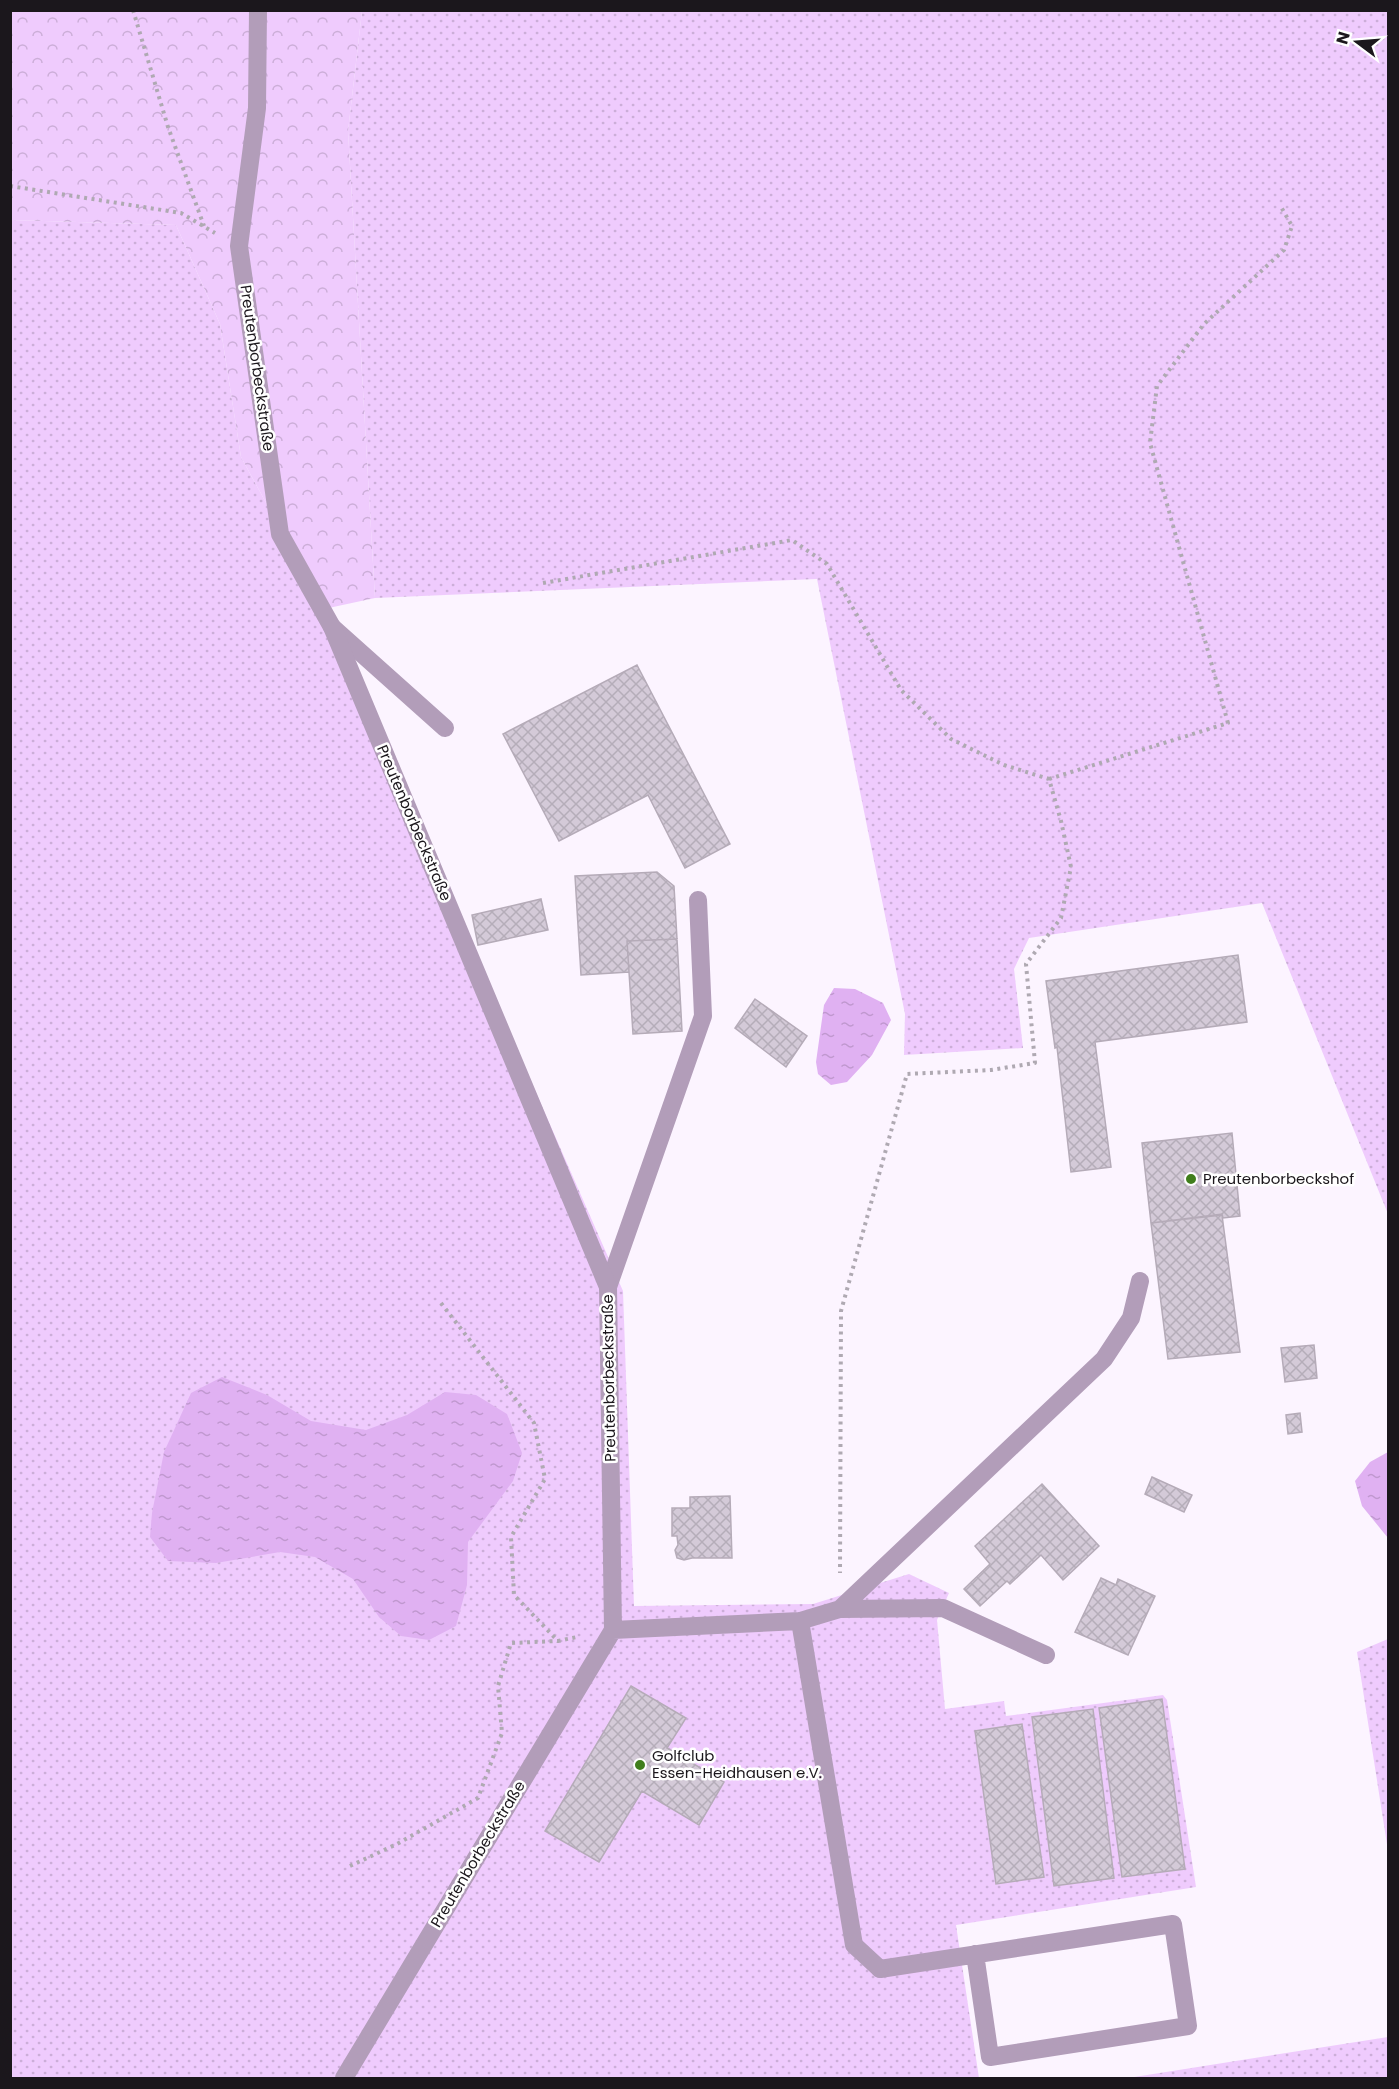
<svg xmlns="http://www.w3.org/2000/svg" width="1399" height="2089" viewBox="0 0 1399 2089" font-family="Poppins,sans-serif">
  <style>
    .grass { fill: url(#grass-dots) }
    .forest { fill: url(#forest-crowns) }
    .water { fill: url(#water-ripples) }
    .building { fill: url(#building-cross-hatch); stroke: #b5abb8; stroke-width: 1.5 }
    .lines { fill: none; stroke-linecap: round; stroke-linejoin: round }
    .path { stroke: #afa9b2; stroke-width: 4; stroke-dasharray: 3 4.5; stroke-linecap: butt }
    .lane { stroke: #b29db9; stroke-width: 18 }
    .street { stroke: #b29db9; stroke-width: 18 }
    .poi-dot { fill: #407e1c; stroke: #fff; stroke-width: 2 }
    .labels { text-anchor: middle; stroke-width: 5; stroke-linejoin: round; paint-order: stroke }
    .street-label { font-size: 15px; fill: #1b171c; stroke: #fff }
    .poi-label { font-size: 15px; fill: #1b171c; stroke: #fff; text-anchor: start }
  </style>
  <defs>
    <pattern id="grass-dots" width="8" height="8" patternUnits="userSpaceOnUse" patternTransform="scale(1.5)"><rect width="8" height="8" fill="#efcbfd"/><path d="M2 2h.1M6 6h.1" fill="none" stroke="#ccaed8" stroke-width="1.8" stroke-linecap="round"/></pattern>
    <pattern id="forest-crowns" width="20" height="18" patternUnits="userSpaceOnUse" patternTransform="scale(1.5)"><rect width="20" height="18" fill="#efcbfd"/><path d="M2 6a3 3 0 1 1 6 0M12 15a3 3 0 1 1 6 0" fill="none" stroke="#ccaed8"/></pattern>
    <pattern id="water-ripples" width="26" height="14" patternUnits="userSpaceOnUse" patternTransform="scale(1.5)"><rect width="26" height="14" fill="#e0b1f2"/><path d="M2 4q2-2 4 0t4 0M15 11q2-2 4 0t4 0" fill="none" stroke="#c098cf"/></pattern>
    <pattern id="building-cross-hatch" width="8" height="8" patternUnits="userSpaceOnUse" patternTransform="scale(1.5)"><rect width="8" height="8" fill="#d4cad8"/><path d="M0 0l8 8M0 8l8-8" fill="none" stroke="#b5adb9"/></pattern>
  </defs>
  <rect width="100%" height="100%" fill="#fcf4ff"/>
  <path class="grass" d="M362 11H1388V1214L1262 903 1029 938 1014 969 1023 1048 904 1055 905 1014 817 579 375 598 348 131Z
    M11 220 176 225 220 324 241 457 324 609 623 1291 634 1606 813 1604 909 1574 949 1593 937 1620 945 1709 1004 1701 1006 1716 1163 1695 1167 1700 1196 1887 956 1925 979 2078H11Z
    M1388 1639V1851L1357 1652Z
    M1388 2037V2078H1128Z"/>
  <path class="forest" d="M11 11H362L348 131 375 598 324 609 241 457 220 324 176 225 11 220Z"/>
  <path class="water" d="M834 988 855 989 883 1003 891 1020 872 1055 847 1082 831 1085 818 1074 816 1062 824 1005Z
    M222 1377 267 1395 311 1421 366 1430 407 1415 445 1392 476 1395 507 1414 522 1453 513 1481 468 1542 467 1585 456 1626 429 1640 401 1636 379 1617 353 1579 315 1557 280 1552 216 1563 168 1561 150 1537 152 1513 164 1452 191 1393Z
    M1388 1452V1538L1362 1506 1355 1481 1370 1462Z"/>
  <path class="building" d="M637 665 730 844 685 868 648 795 559 841 503 734Z
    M657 872 674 886 677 939 627 941 629 972 581 975 575 876Z
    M541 899 548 930 478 945 472 915Z
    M677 939 682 1031 633 1034 627 941Z
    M1238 955 1247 1022 1095 1042 1111 1167 1071 1172 1057 1047 1055 1048 1046 981Z
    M755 999 807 1036 786 1067 735 1028Z
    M1232 1133 1240 1216 1223 1218 1222 1214 1151 1223 1142 1143Z
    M1222 1215 1240 1352 1168 1359 1151 1223Z
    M1314 1345 1317 1378 1285 1382 1281 1348Z
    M1300 1413 1302 1432 1288 1434 1286 1415Z
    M1152 1477 1192 1495 1184 1512 1145 1494Z
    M1042 1484 1099 1546 1063 1580 1041 1555 1010 1584 1007 1581 980 1606 964 1589 990 1564 975 1546Z
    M730 1496 732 1558H692L684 1560 677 1558 675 1550 678 1545 677 1536H672V1508H690V1497Z
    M1101 1578 1116 1585 1118 1579 1155 1596 1128 1655 1075 1632Z
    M631 1686 686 1718 667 1748 724 1782 699 1825 642 1791 599 1862 545 1831Z
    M1162 1699 1185 1869 1122 1877 1099 1708Z
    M1093 1709 1114 1878 1054 1886 1032 1717Z
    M1022 1724 1044 1877 996 1884 975 1731Z"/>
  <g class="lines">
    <path class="path" d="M133 10 168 127 204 226
      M10 186 181 213 215 233
      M543 583 792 540 827 564 901 690 951 739 1004 765 1049 779 1061 821 1071 867 1061 918 1026 964 1035 1063 991 1070 907 1074 841 1311 840 1573
      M1049 779 1228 723 1150 443 1157 386 1204 324 1284 250 1292 226 1280 205
      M441 1303 534 1423 545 1479 511 1537 514 1595 558 1641 577 1637
      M350 1866 397 1844 478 1798 502 1733 498 1686 511 1643 558 1641"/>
    <path class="lane" d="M332 627 445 728
      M608 1287 703 1016 698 900
      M880 1969 1173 1924 1188 2026 990 2057 975 1954"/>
    <path class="street" d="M258 10 257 108 239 246 280 534 332 627 608 1287 613 1630 344 2078
      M840 1609 1104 1359 1131 1318 1140 1281
      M800 1621 854 1945 880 1969
      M613 1630 800 1621 840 1609 943 1608 1046 1655"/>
  </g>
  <g class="poi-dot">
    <circle cx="1191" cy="1179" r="6"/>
    <circle cx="640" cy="1765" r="6"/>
  </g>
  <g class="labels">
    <g class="street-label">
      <text transform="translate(257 368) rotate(82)" y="5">Preutenborbeckstraße</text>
      <text transform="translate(414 823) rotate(67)" y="5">Preutenborbeckstraße</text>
      <text transform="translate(609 1378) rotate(-91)" y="5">Preutenborbeckstraße</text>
      <text transform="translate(478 1854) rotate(-59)" y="5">Preutenborbeckstraße</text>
    </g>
    <g class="poi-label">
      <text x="1203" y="1184">Preutenborbeckshof</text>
      <text x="652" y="1761">Golfclub<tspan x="652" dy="17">Essen-Heidhausen e.V.</tspan></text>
    </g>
  </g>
  <rect width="1399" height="2089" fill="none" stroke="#1b171c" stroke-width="24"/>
  <g transform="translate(1357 42) rotate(286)" stroke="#ffffff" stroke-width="4.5" paint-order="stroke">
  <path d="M0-4.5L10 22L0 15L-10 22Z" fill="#1b171c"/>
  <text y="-9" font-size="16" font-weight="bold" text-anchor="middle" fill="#1b171c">N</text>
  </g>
</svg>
